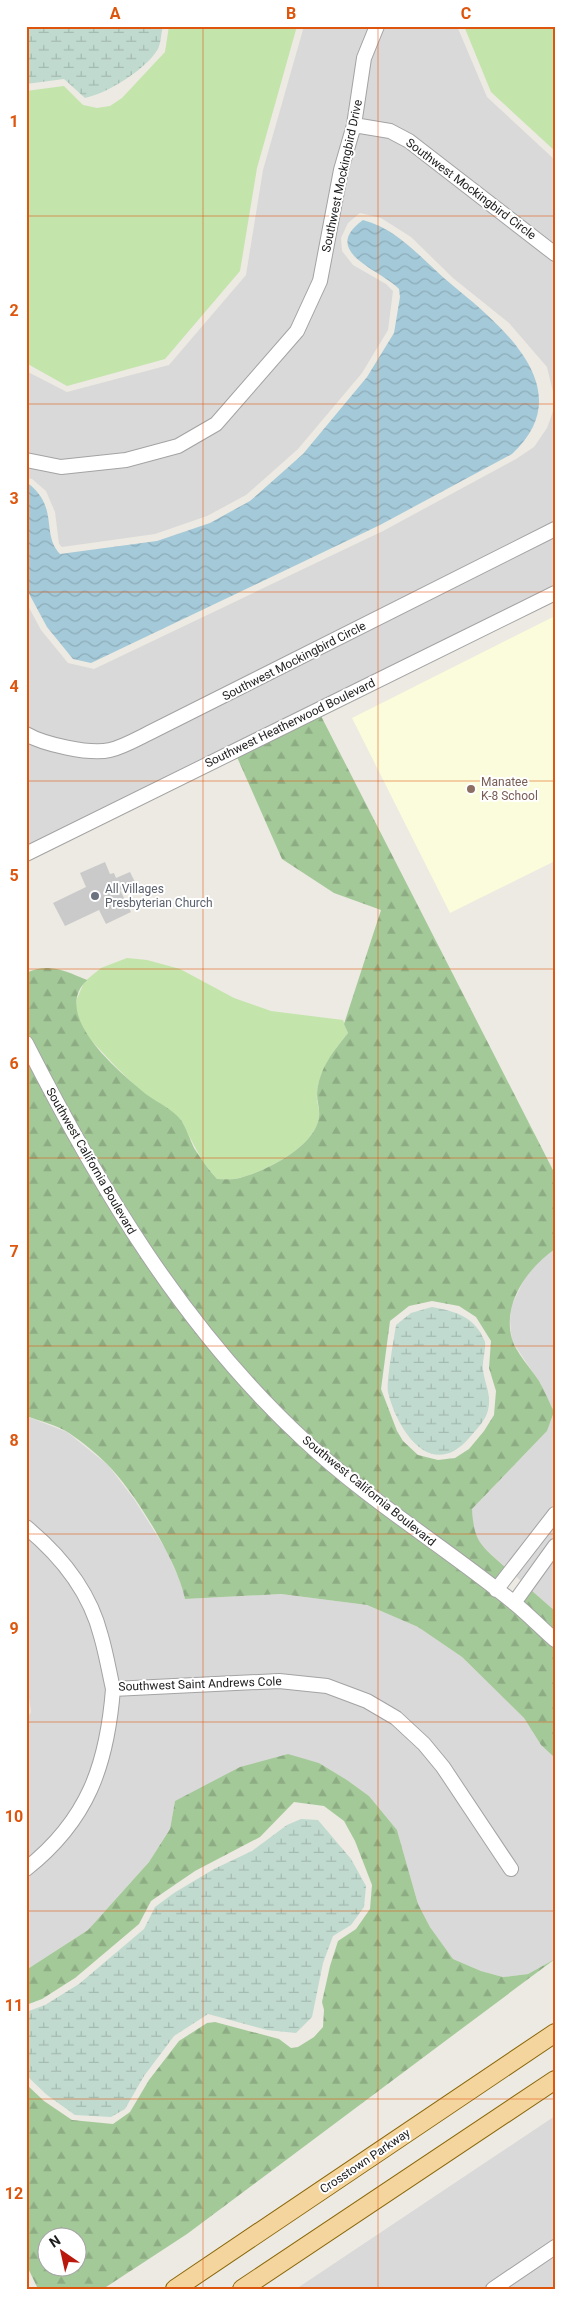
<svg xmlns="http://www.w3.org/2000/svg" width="581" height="2315" viewBox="0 0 581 2315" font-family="Roboto,sans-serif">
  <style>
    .residential { fill: #dad9d9 }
    .education { fill: #fafcdb }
    .religious { fill: #cacaca }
    .grass { fill: #c3e4aa }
    .forest { fill: url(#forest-firs); fill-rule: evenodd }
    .wetland { fill: url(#wetland-marsh) }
    .water { fill: url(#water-waves) }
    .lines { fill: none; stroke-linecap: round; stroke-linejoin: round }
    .minor-casing { stroke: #a3a3a3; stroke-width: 16 }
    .major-casing { stroke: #8a670a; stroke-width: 20 }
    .minor { stroke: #fff; stroke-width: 14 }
    .major { stroke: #f5d59e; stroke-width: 18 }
    .grid { fill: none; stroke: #de560d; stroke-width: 1; stroke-opacity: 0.55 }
    .education-dot { fill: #8d6e63; stroke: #fff; stroke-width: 2 }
    .worship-dot { fill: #6b7280; stroke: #fff; stroke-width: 2 }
    .labels { text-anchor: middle; stroke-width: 4; stroke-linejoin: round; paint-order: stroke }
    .street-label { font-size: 12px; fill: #1c1c1c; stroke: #fff }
    .education-label { font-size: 12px; fill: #785e54; stroke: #fff; text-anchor: start }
    .worship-label { font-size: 12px; fill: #5b616d; stroke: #fff; text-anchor: start }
    .neatline { fill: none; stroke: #de560d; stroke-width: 2 }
    .grid-label { font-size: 16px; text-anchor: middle; font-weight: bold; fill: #de560d }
  </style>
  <defs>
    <pattern id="forest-firs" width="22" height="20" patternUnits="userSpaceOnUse" patternTransform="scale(1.25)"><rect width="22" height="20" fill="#a4c999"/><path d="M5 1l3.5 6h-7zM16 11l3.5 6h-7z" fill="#8dac83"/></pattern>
    <pattern id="wetland-marsh" width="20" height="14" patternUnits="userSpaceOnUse" patternTransform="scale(1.25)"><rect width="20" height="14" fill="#c0dacf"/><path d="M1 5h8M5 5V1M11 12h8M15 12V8" fill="none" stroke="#a4bab1"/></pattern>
    <pattern id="water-waves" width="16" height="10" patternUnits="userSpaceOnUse" patternTransform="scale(1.25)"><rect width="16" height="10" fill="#a4c9d8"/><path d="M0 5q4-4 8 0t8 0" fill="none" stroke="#8dacb9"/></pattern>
  </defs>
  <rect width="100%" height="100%" fill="#eceae2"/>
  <path class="residential" d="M304 26H457L487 97 555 160V400L547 367 509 323 453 278 411 237 381 218 360 213 348 223 341 238 342 251 353 265 386 284 393 291 388 330 362 373 298 449 246 495 207 516 155 534 62 547 59 544 55 512 46 491 32 479 26 478V371L67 392 169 365 246 275 263 170Z
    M555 406V584L26 846V602L41 630 68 663 94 669 383 531 516 459 534 447 547 428Z
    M555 1249V1503L505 1567 479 1543 473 1529 472 1509 547 1431 554 1412 540 1383 512 1341 510 1321 511 1307 527 1273 538 1261Z
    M26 1416 67 1432 108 1465 134 1499 165 1548 182 1585 185 1599 281 1594 367 1605 418 1627 462 1657 524 1718 541 1745 555 1758V1959L528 1974 503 1977 481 1971 453 1959 430 1927 418 1904 397 1830 369 1796 347 1780 319 1763 288 1755 175 1801 170 1829 149 1862 88 1930 26 1970V1721L31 1712 26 1675Z
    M555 1525V1535L521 1581 516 1576Z
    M555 1558V1611L531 1590Z
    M555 2116V2289H296Z"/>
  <path class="education" d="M555 616V861L450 913 352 718Z"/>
  <path class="religious" d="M105 862 110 874 114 873 116 878 130 872 135 882 120 890 131 912 106 924 99 910 65 926 53 903 86 887 80 873Z"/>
  <path class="grass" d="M169 26H297L257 168 240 271 165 359 67 386 26 363V91L64 86 83 105 97 108 110 106 122 98 165 52Z
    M464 26H555V151L491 92Z
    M127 958 147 960 180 969 234 998 271 1011 343 1020 348 1033C333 1052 319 1069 317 1094 316 1101 320 1109 319 1117 315 1147 266 1171 240 1178 233 1180 224 1179 217 1179L203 1162 180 1119 142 1092 117 1068 89 1038 75 1013 77 999 84 982 101 968Z"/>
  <path class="forest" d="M321 716 555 1174V1249C527 1269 502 1303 512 1339 515 1351 532 1370 539 1381 545 1391 549 1402 554 1412L547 1431 472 1509C474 1543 481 1545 505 1567L495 1581 355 1474 309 1436 248 1375 188 1302 144 1239 96 1161 26 1030V973C48 962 66 971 87 980 51 1014 116 1069 141 1090 153 1101 171 1107 181 1120 186 1128 190 1139 194 1148 201 1159 208 1169 217 1179 224 1179 233 1180 240 1178 266 1171 315 1147 319 1117 320 1109 317 1101 317 1094 319 1068 333 1052 348 1033L344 1024 381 910 334 893 282 859 237 757ZM432 1301 459 1306 476 1317 491 1341 489 1368 496 1391 494 1415 484 1431 469 1449 455 1458 438 1460 418 1455 403 1441 397 1431 381 1389 390 1321 409 1306Z
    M26 1057 85 1167 133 1246 178 1309 239 1383 301 1446 421 1541 510 1608 555 1649V1758L541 1745 524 1718 462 1657 418 1627 367 1605 281 1594 185 1599C178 1562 134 1491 107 1464 96 1453 82 1442 69 1433 57 1425 40 1421 26 1416Z
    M531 1590 555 1611V1632L522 1602Z
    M288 1754 319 1763 347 1780 369 1796 397 1830 418 1904 430 1927 453 1959 481 1971 503 1977 528 1974 555 1959 187 2234 103 2289H38L26 2264V2084L44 2101 72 2120 113 2124 130 2112 149 2080 179 2041 207 2023 215 2022 279 2039 291 2048 298 2047 314 2037 323 2027 324 2010 322 2002 330 1966 338 1941 356 1929 370 1909 372 1885 355 1841 344 1821 324 1806 294 1802 260 1837 195 1871 151 1901 139 1924 75 1978 42 1999 26 2005V1970L88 1930 149 1862 170 1829 175 1801 240 1767ZM48 2238H78V2268H48Z"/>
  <path class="wetland" d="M26 26H163C161 33 161 43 158 49 145 70 108 93 85 98L64 79 26 84Z
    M432 1307C452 1311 468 1314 480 1332 482 1336 484 1339 485 1342 486 1351 482 1360 483 1369 484 1383 492 1394 488 1410 486 1420 476 1430 469 1438 431 1482 397 1430 388 1392 386 1383 394 1338 396 1325L411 1313Z
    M301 1819 318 1820 351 1859 366 1886 364 1907 351 1925 333 1936 323 1963 312 2017 296 2033 267 2030 208 2014 174 2036 144 2076 125 2109 111 2117 75 2115 47 2095 26 2075V2012L45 2005 79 1984 144 1929 155 1907 174 1893 214 1869 252 1851 287 1825Z"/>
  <path class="water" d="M363 220C400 230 422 260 451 284 502 326 581 390 512 454L380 525 91 663 73 659 47 627 26 588V485L29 484C59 508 41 534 60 554L157 541 210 523 250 501 303 454 367 377 394 333 400 297 399 289C380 269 319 252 363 220Z"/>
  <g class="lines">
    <g class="minor-casing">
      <path id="minor" d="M354 125 390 131 409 141 555 254
        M26 460 61 467 126 460 178 446 216 424 297 331 320 281 341 170 354 125 364 58 377 26
        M26 734C43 744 90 755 110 750 123 747 137 739 149 733L555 529
        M26 854 555 593
        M26 1043C100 1189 184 1329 304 1440 368 1500 445 1547 513 1602 528 1614 541 1628 555 1640
        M26 1527C60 1555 90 1592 101 1636 106 1653 109 1671 113 1689L279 1681 327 1686 367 1701 396 1718 424 1744 443 1767 511 1869
        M496 1590 555 1514
        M514 1603 555 1546
        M26 1869C88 1820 107 1765 113 1689
        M493 2289 555 2247"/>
    </g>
    <g class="major-casing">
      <path id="major" d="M175 2289 555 2033
        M242 2289 555 2080"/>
    </g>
    <use href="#minor" class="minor"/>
    <use href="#major" class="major"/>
  </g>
  <path class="grid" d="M203 26V2289M378 26V2289M26 216H555M26 404H555M26 592H555M26 781H555M26 969H555M26 1158H555M26 1346H555M26 1534H555M26 1722H555M26 1911H555M26 2099H555"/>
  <circle class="education-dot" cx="471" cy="789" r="5"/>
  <circle class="worship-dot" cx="95" cy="896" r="5"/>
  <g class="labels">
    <g class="street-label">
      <text transform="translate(342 176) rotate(-78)" y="4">Southwest Mockingbird Drive</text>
      <text transform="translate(471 189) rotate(37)" y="4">Southwest Mockingbird Circle</text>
      <text transform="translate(294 661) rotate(-27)" y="4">Southwest Mockingbird Circle</text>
      <text transform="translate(290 723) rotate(-26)" y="4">Southwest Heatherwood Boulevard</text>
      <text transform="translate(91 1161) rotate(60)" y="4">Southwest California Boulevard</text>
      <text transform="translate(369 1491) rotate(39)" y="4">Southwest California Boulevard</text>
      <text transform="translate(200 1684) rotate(-2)" y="4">Southwest Saint Andrews Cole</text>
      <text transform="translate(365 2161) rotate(-34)" y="4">Crosstown Parkway</text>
    </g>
    <g class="education-label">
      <text x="481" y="786">Manatee<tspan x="481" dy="14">K-8 School</tspan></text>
    </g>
    <g class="worship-label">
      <text x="105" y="893">All Villages<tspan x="105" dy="14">Presbyterian Church</tspan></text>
    </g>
  </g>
  <rect width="581" height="2315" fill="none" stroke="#ffffff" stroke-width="55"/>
  <g transform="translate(62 2252) rotate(326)"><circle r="24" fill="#ffffff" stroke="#a4a4a4"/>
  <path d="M0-4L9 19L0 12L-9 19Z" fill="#ba180d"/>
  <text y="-8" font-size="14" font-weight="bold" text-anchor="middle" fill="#1c1c1c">N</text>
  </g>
  <rect x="28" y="28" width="526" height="2260" class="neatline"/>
  <g class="grid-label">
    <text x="115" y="19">A</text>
    <text x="291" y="19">B</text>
    <text x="466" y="19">C</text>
    <text x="14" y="127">1</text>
    <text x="14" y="316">2</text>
    <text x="14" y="504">3</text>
    <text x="14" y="692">4</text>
    <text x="14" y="881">5</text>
    <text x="14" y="1069">6</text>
    <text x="14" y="1257">7</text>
    <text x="14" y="1446">8</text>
    <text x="14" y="1634">9</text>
    <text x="14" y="1822">10</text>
    <text x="14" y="2011">11</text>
    <text x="14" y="2199">12</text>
  </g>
</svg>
